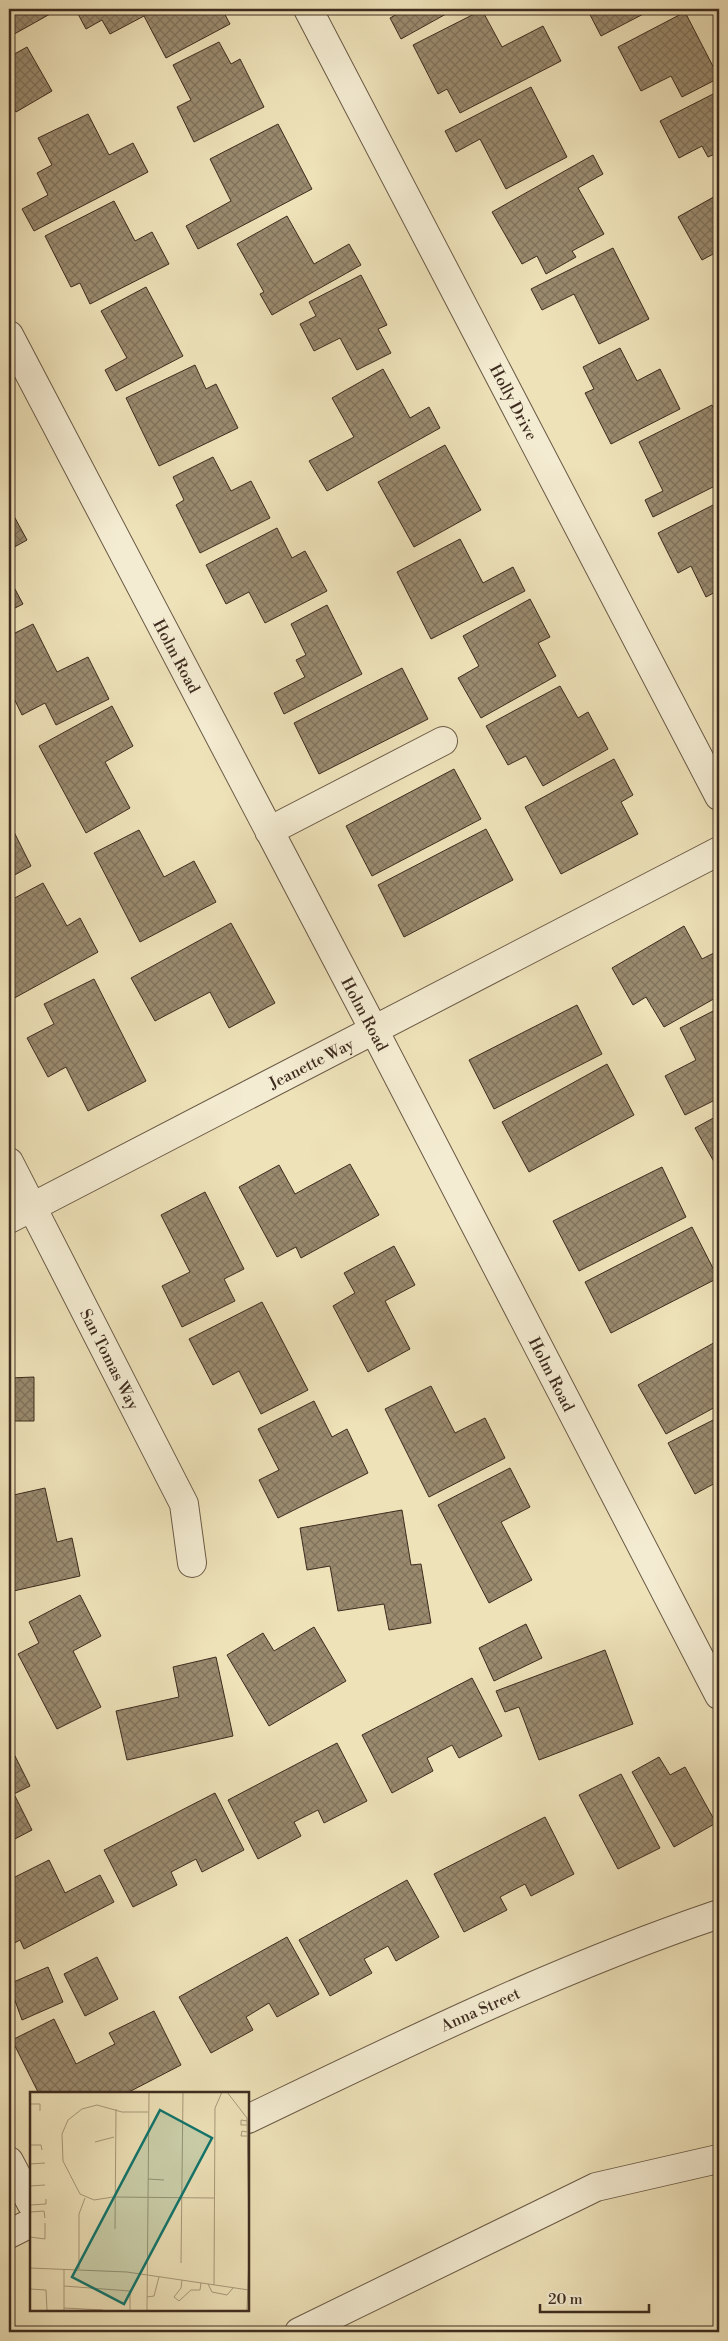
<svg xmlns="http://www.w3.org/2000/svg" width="728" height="2341" viewBox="0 0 728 2341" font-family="'Libre Bodoni',serif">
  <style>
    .building { fill: url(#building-cross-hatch); stroke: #3e2c1f }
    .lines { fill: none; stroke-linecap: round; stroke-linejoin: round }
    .minor-casing { stroke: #6a5a46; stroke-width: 30 }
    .minor { stroke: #f4ecd2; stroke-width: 28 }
    .labels { text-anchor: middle; stroke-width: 4; stroke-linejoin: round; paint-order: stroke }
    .street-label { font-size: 16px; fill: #3e2c1f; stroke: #f4ecd2 }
    .inset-road { fill: none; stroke: #a8997b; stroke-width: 1 }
    .view { fill: #0f766e; fill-opacity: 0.15; stroke: #0f766e; stroke-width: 2.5 }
    .inset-edge { fill: none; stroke: #3e2c1f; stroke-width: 2.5 }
  </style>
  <defs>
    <pattern id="building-cross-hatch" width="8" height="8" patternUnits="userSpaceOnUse" patternTransform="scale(1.25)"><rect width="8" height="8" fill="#9a8b6f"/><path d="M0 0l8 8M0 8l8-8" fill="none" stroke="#7f725b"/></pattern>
  </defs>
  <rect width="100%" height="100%" fill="#eee2b9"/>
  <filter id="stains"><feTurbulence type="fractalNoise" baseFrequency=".004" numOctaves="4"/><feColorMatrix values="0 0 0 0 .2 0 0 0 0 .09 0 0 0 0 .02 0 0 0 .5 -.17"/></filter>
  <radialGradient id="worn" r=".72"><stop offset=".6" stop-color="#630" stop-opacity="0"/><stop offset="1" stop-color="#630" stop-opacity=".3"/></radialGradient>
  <path class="building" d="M9 9H59L9 37Z
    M87 9H196L199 14 208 9H222L230 24 166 58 144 16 110 34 102 20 86 29 78 14Z
    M406 9H455L401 39 390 18Z
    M587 9H653L601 36Z
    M482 10 502 47 543 26 561 61 460 113 447 89 438 94 413 45Z
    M685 12 719 78 682 97 671 76 641 91 618 47Z
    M219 42 231 64 240 59 264 107 194 142 177 107 191 100 173 65Z
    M27 47 52 91 16 112 9 99V57Z
    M531 87 567 157 506 189 480 139 456 152 445 131Z
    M719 91V152L708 157 702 146 679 158 660 121Z
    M88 114 109 155 133 143 148 172 34 231 22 209 48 195 37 173 52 165 38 138Z
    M278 124 312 189 198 249 186 226 231 201 210 159Z
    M593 155 603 174 578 188 604 234 572 251 576 257 546 274 537 256 522 264 492 212Z
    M719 194V260L715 253 702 260 678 217Z
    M114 201 135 241 152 232 169 264 90 304 80 283 71 287 45 236Z
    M287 216 314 264 349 244 361 265 272 315 260 294 264 292 237 244Z
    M613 248 649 319 599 344 574 294 542 310 531 289Z
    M361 275 387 325 378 329 391 353 357 370 340 338 314 351 300 324 316 316 309 302Z
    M146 287 183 356 116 391 105 370 127 358 101 311Z
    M620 348 637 381 660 369 680 409 611 444 585 393 594 389 583 367Z
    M195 365 206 389 216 384 238 428 159 466 126 398Z
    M383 369 410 418 429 407 440 428 327 491 309 461 354 437 332 398Z
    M712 405 719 420V484L653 517 645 500 663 491 639 442Z
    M445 445 481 510 414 547 378 482Z
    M213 457 231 491 251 481 270 518 200 553 176 505 184 500 173 477Z
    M719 502V590L706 597 691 566 678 573 658 533Z
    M9 507 27 540 9 550Z
    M277 528 292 558 305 551 327 591 265 623 249 592 226 604 206 565Z
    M460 539 483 583 513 567 525 591 431 639 397 572Z
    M9 578 23 604 9 611Z
    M530 599 550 637 538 643 556 676 481 718 458 678 479 666 463 636Z
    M327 605 362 674 284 714 274 693 305 677 296 660 306 655 291 624Z
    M33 624 57 672 88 657 109 699 56 725 45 703 22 715 9 688V636Z
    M402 668 428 719 319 774 294 723Z
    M560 686 578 718 588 712 608 749 543 786 526 756 508 765 486 726Z
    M112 706 133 746 105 762 130 808 86 833 39 746Z
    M614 759 633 795 621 802 638 834 561 874 525 807Z
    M454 769 481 819 372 876 346 826Z
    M9 822 31 866 9 878Z
    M486 829 513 880 404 937 378 885Z
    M139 830 164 877 194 861 216 902 140 942 94 853Z
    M43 883 67 926 80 918 98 952 9 1001V901Z
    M231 923 275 1003 229 1028 210 992 155 1021 131 978Z
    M684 926 702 959 714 953 719 962V996L664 1027 646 997 633 1005 612 968Z
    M94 979 146 1081 88 1111 66 1067 48 1077 27 1038 54 1024 44 1004Z
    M577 1005 602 1054 494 1109 469 1060Z
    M719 1008V1098L685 1115 665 1076 696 1060 680 1028Z
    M607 1064 634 1115 529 1172 502 1122Z
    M719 1115V1165L717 1167 695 1128Z
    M350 1164 379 1215 301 1258 296 1247 277 1257 239 1187 279 1165 295 1194Z
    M662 1167 686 1217 579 1271 553 1221Z
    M205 1192 244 1269 224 1279 235 1301 182 1327 162 1286 190 1272 161 1215Z
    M692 1227 718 1278 611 1333 585 1282Z
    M394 1246 415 1285 385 1301 410 1349 368 1372 333 1306 355 1293 344 1273Z
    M262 1302 308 1390 261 1414 239 1371 213 1385 189 1339Z
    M719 1340V1405L666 1434 638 1385Z
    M34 1377V1421H9V1378Z
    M431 1386 455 1433 485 1418 505 1458 429 1497 385 1409Z
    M314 1401 332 1437 347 1429 368 1473 278 1518 259 1480 279 1470 258 1429Z
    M719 1417V1481L695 1494 668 1443Z
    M510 1468 530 1507 501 1522 532 1580 489 1603 438 1505Z
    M45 1488 57 1542 72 1538 80 1576 9 1592V1496Z
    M402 1510 411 1565 421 1564 431 1623 389 1630 384 1604 338 1611 330 1566 307 1570 300 1528Z
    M80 1595 101 1636 73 1651 101 1707 57 1729 18 1654 39 1643 29 1622Z
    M526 1624 542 1658 494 1681 479 1648Z
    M314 1627 346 1681 269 1726 227 1655 263 1633 274 1651Z
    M605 1650 633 1724 539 1760 519 1707 505 1712 496 1691Z
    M216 1657 233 1736 127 1760 116 1711 179 1697 173 1667Z
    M472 1678 502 1736 459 1758 452 1745 427 1758 433 1771 392 1793 362 1735Z
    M337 1743 367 1801 324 1823 318 1810 294 1822 301 1836 258 1859 228 1800Z
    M9 1744 30 1786 14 1794 32 1830 9 1842Z
    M659 1757 670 1775 685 1767 716 1823 674 1847 632 1772Z
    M621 1774 660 1848 618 1869 579 1795Z
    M215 1793 244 1850 202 1872 196 1859 171 1872 177 1885 133 1907 104 1850Z
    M545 1817 574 1874 531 1896 525 1884 500 1897 507 1910 464 1932 434 1874Z
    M49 1860 65 1893 100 1875 114 1902 24 1949 20 1940 9 1946V1880Z
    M407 1880 439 1937 396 1961 388 1946 364 1959 372 1973 330 1996 299 1940Z
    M287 1937 319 1994 277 2017 269 2003 246 2017 253 2030 211 2053 179 1997Z
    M97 1957 118 1999 85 2016 64 1974Z
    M48 1967 63 2002 22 2020 9 1984Z
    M154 2011 181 2065 125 2094H39L12 2040 54 2019 76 2064 115 2044 109 2033Z"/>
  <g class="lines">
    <g class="minor-casing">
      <path id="minor" d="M308 9 719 796
        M9 335 374 1030 719 1695
        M269 831 443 741
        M9 1162 184 1504 192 1563
        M9 1219 719 851
        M248 2119C402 2045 556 1969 719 1914
        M9 2161 31 2203
        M9 2234 31 2223
        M299 2332 596 2187 718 2159 719 2162"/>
    </g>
    <use href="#minor" class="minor"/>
  </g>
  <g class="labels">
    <g class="street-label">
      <text transform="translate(514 402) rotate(62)" y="6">Holly Drive</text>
      <text transform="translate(177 656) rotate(62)" y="6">Holm Road</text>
      <text transform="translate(365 1014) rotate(62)" y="6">Holm Road</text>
      <text transform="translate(311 1063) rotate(-27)" y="6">Jeanette Way</text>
      <text transform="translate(110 1359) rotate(63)" y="6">San Tomas Way</text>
      <text transform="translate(552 1374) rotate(63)" y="6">Holm Road</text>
      <text transform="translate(480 2009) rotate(-24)" y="6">Anna Street</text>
    </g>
  </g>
  <g transform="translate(30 2092)">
    <rect width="219" height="219" fill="#eee2b9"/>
    <path class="inset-road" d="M197 0 217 26 219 139M0 12H10V19M118 20H92L67 13 52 17 38 28 32 42 33 69 50 102 64 108 83 105 185 106M217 33H211V28L217 29M217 44H211L212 39 217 40M65 50 84 45M0 53H11L12 58M0 72 15 71M118 87 134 88M0 94 15 93M0 113 16 112V107M0 120 14 119 15 126M85 137 86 17M0 145 15 147V131M151 171 153 0M0 176 97 180 219 198M49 177V122L55 106M152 188 151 196 144 205 149 209 161 198H170L171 191M178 192 182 200 197 203 203 196M184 193 185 16 192 0M34 194 100 199V218M0 197 16 198 17 218M117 205 124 204 129 185M34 216 73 218M34 218V177M117 218 119 0M217 218 219 164"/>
    <path class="view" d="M130 18 182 46 94 212 42 185Z"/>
    <rect width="219" height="219" class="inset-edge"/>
  </g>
  <rect width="728" height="2341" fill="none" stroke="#eee2b9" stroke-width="30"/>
  <rect x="10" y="10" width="708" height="2321" fill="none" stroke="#3e2c1f" stroke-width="2.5"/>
  <rect x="15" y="15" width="698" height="2311" fill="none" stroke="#3e2c1f"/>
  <path d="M540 2304v8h109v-8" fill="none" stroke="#3e2c1f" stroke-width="2.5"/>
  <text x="548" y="2304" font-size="15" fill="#3e2c1f" stroke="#f4ecd2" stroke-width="4" paint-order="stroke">20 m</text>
  <rect width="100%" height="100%" filter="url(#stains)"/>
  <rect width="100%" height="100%" fill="url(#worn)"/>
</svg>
